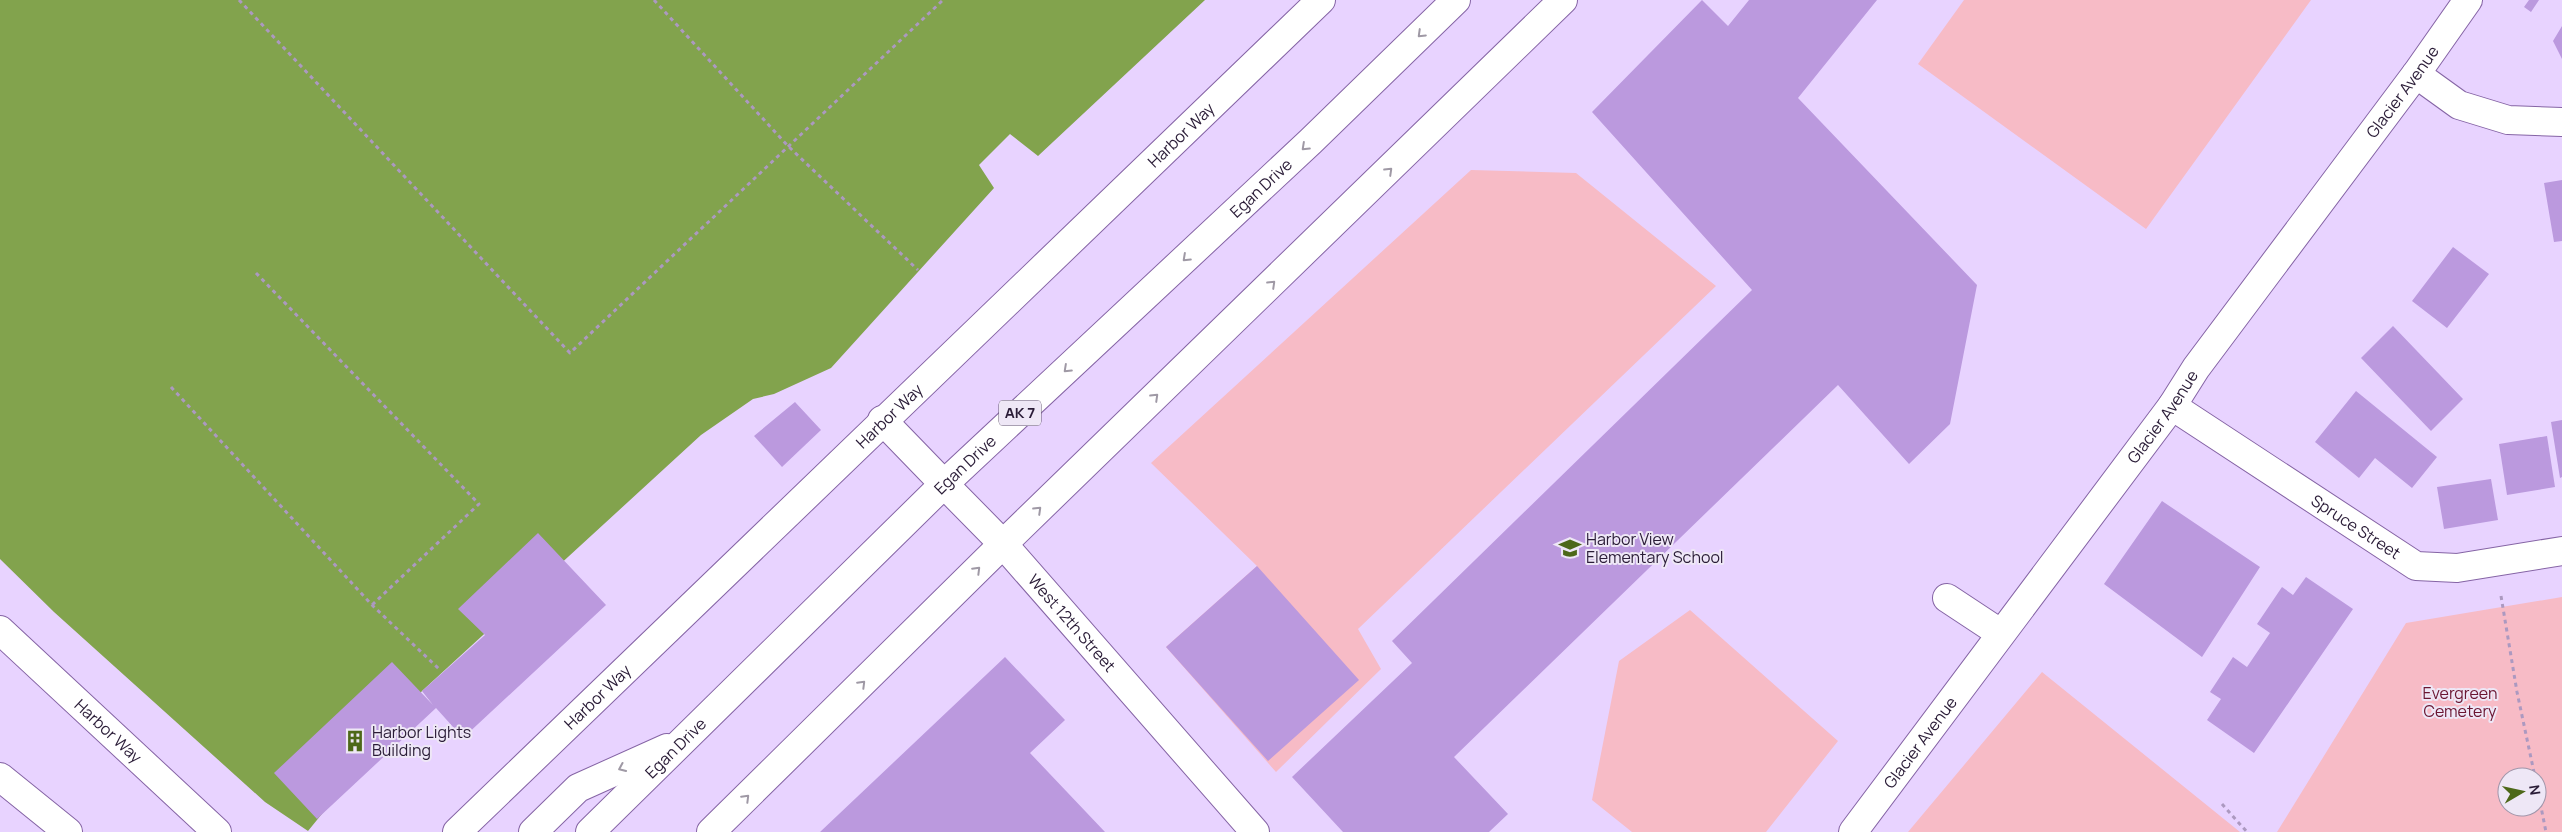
<svg xmlns="http://www.w3.org/2000/svg" width="2562" height="832" viewBox="0 0 2562 832" font-family="Manrope,sans-serif">
  <style>
    .green { fill: #f7bbc6; fill-rule: evenodd }
    .water { fill: #82a34d }
    .building { fill: #bb99de }
    .lines { fill: none; stroke-linecap: round; stroke-linejoin: round }
    .minor-casing { stroke: #8564a5; stroke-width: 30 }
    .major-casing { stroke: #8564a5; stroke-width: 30 }
    .highway-casing { stroke: #8564a5; stroke-width: 30 }
    .path { stroke: #ac99c0; stroke-width: 3; stroke-dasharray: 4 4; stroke-linecap: butt }
    .minor { stroke: #fff; stroke-width: 28 }
    .major { stroke: #fff; stroke-width: 28 }
    .highway { stroke: #fff; stroke-width: 28 }
    .oneway { stroke: #9f99a5 }
    .labels { text-anchor: middle; stroke-width: 4; stroke-linejoin: round; paint-order: stroke }
    .shield { fill: #eee7f6; stroke: #655970; stroke-width: 1 }
    .shield-label { font-size: 15px; font-weight: bold; fill: #2a1c37 }
    .street-label { font-size: 16px; fill: #2a1c37; stroke: #eee7f6 }
    .poi-label { font-size: 16px; fill: #2a1c37; stroke: #eee7f6; text-anchor: start }
    .park-label { font-size: 16px; fill: #6b1632; stroke: #eee7f6 }
  </style>
  <rect width="100%" height="100%" fill="#e8d3ff"/>
  <path class="green" d="M1964 0H2311L2146 229 1918 64Z
    M1471 170 1576 173 1716 286 1358 629 1381 669 1276 772 1166 647 1257 566 1151 463Z
    M2562 597V832H2277L2406 623ZM2507 777H2537V807H2507Z
    M1690 610 1838 741 1766 832H1632L1592 800 1619 661Z
    M2042 672 2240 832H1908Z"/>
  <path class="water" d="M0 0H1205L1038 156 1010 134 979 165 994 188 831 368 774 394 753 399 701 435 422 691 308 831 265 802 54 612 0 559Z"/>
  <path class="building" d="M1702 0 1728 26 1749 0H1877L1798 98 1977 285 1950 424 1909 464 1838 385 1454 757 1508 814 1489 832H1343L1292 777 1412 663 1392 641 1752 290 1592 112Z
    M2529 0H2539L2531 12 2524 7Z
    M2562 26V59L2553 41Z
    M2562 180V241L2554 242 2544 183Z
    M2453 247 2489 274 2447 328 2412 301Z
    M2393 326 2463 399 2431 431 2361 358Z
    M2356 391 2437 457 2412 488 2375 458 2359 478 2315 442Z
    M795 402 821 430 782 467 754 436Z
    M2562 420V477L2560 478 2551 422Z
    M2547 436 2555 487 2507 495 2499 444Z
    M2491 479 2498 520 2444 529 2437 487Z
    M2162 501 2260 567 2202 657 2104 584Z
    M538 533 606 605 463 738 436 708 317 819 274 773 392 662 433 705 422 691 485 635 458 609Z
    M1257 566 1359 680 1268 761 1166 647Z
    M2306 577 2353 609 2254 753 2207 720 2221 699 2210 692 2233 657 2247 667 2270 633 2257 624 2282 587 2293 595Z
    M1005 657 1065 720 1030 753 1105 832H820Z"/>
  <g class="lines">
    <g class="minor-casing">
      <g id="minor">
        <path d="M2416 74 2459 105 2508 120 2562 122"/>
        <path id="s1" d="M2172 406 2416 566 2457 568 2562 551"/>
        <path d="M882 420 944 484"/>
        <path d="M1947 598 2000 633"/>
        <path id="s2" d="M0 630 217 832"/>
        <path id="s3" d="M457 832 1321 0"/>
      </g>
    </g>
    <g class="major-casing">
      <g id="major">
        <path id="s4" d="M944 484 1003 544 1255 832"/>
        <path d="M0 777 68 832"/>
        <path id="s5" d="M1853 832 2172 406 2196 368 2416 74 2468 0"/>
      </g>
    </g>
    <g class="highway-casing">
      <g id="highway">
        <path d="M533 832 578 788 667 748"/>
        <path id="s6" d="M590 832 944 484 1311 141 1456 0"/>
        <path d="M711 832 1003 544 1563 0"/>
      </g>
    </g>
    <path class="path" d="M239 0 570 353 943 0
      M654 0 788 146 918 270
      M256 273 479 504 372 605
      M171 387 372 605 439 669
      M2501 596 2517 692 2535 777
      M2537 787 2546 832
      M2222 804 2247 832"/>
    <use href="#minor" class="minor"/>
    <use href="#major" class="major"/>
    <use href="#highway" class="highway"/>
  </g>
  <defs><path id="oneway-chevron" d="M-2-3.5L2.5 0L-2 3.5" fill="none" stroke-width="1.6" stroke-linecap="round" stroke-linejoin="round" transform="scale(1.25)"/></defs>
  <g class="oneway">
    <use href="#oneway-chevron" transform="translate(1421 34) rotate(136)"/>
    <use href="#oneway-chevron" transform="translate(1305 147) rotate(137)"/>
    <use href="#oneway-chevron" transform="translate(1389 171) rotate(-44)"/>
    <use href="#oneway-chevron" transform="translate(1186 258) rotate(137)"/>
    <use href="#oneway-chevron" transform="translate(1272 284) rotate(-44)"/>
    <use href="#oneway-chevron" transform="translate(1067 369) rotate(137)"/>
    <use href="#oneway-chevron" transform="translate(1155 397) rotate(-44)"/>
    <use href="#oneway-chevron" transform="translate(1038 510) rotate(-44)"/>
    <use href="#oneway-chevron" transform="translate(977 570) rotate(-45)"/>
    <use href="#oneway-chevron" transform="translate(862 684) rotate(-45)"/>
    <use href="#oneway-chevron" transform="translate(622 768) rotate(156)"/>
    <use href="#oneway-chevron" transform="translate(746 798) rotate(-45)"/>
  </g>
  <defs>
    <g id="school-bare" transform="scale(1.725)"><path d="M0-5L7-2L0 1L-7-2ZM-4 1L0 2.5L4 1V4Q0 6-4 4Z" fill="#4d6819" stroke="#eee7f6" stroke-width="2.5" paint-order="stroke"/></g>
    <g id="building-bare" transform="scale(1.725)"><path d="M-4-6H4V6H1V3H-1V6H-4ZM-2.5-4.3h1.7v1.8h-1.7ZM.8-4.3h1.7v1.8H.8ZM-2.5-1h1.7V.8h-1.7ZM.8-1h1.7V.8H.8Z" fill="#4d6819" stroke="#eee7f6" stroke-width="2.5" paint-order="stroke"/></g>
  </defs>
  <g fill-rule="evenodd">
    <use href="#school-bare" x="1570" y="548"/>
    <use href="#building-bare" x="355" y="741"/>
  </g>
  <g class="labels">
    <rect class="shield" x="999" y="400.5" width="42" height="25" rx="4"/>
    <g class="shield-label">
      <text x="1020" y="418">AK 7</text>
    </g>
    <g class="street-label">
      <text dy="6" stroke="none"><textPath href="#s5" startOffset="922">Glacier Avenue</textPath></text>
      <text dy="6" stroke="none"><textPath href="#s3" startOffset="1005">Harbor Way</textPath></text>
      <text dy="6" stroke="none"><textPath href="#s6" startOffset="930">Egan Drive</textPath></text>
      <text dy="6" stroke="none"><textPath href="#s3" startOffset="600">Harbor Way</textPath></text>
      <text dy="6" stroke="none"><textPath href="#s5" startOffset="518">Glacier Avenue</textPath></text>
      <text dy="6" stroke="none"><textPath href="#s6" startOffset="525">Egan Drive</textPath></text>
      <text dy="6" stroke="none"><textPath href="#s1" startOffset="220">Spruce Street</textPath></text>
      <text dy="6" stroke="none"><textPath href="#s4" startOffset="189">West 12th Street</textPath></text>
      <text dy="6" stroke="none"><textPath href="#s3" startOffset="195">Harbor Way</textPath></text>
      <text dy="6" stroke="none"><textPath href="#s2" startOffset="148">Harbor Way</textPath></text>
      <text dy="6" stroke="none"><textPath href="#s5" startOffset="112">Glacier Avenue</textPath></text>
      <text dy="6" stroke="none"><textPath href="#s6" startOffset="120">Egan Drive</textPath></text>
    </g>
    <g class="poi-label">
      <text x="1586" y="545">Harbor View<tspan x="1586" dy="18">Elementary School</tspan></text>
      <text x="372" y="738">Harbor Lights<tspan x="372" dy="18">Building</tspan></text>
    </g>
    <g class="park-label">
      <text x="2460" y="699">Evergreen<tspan x="2460" dy="18">Cemetery</tspan></text>
    </g>
  </g>
  <g transform="translate(2522 792) rotate(81)"><circle r="24" fill="#eee7f6" stroke="#a096aa"/>
  <path d="M0-4L9 19L0 12L-9 19Z" fill="#4d6819"/>
  <text y="-8" font-size="14" font-weight="bold" text-anchor="middle" fill="#2a1c37">N</text>
  </g>
</svg>
